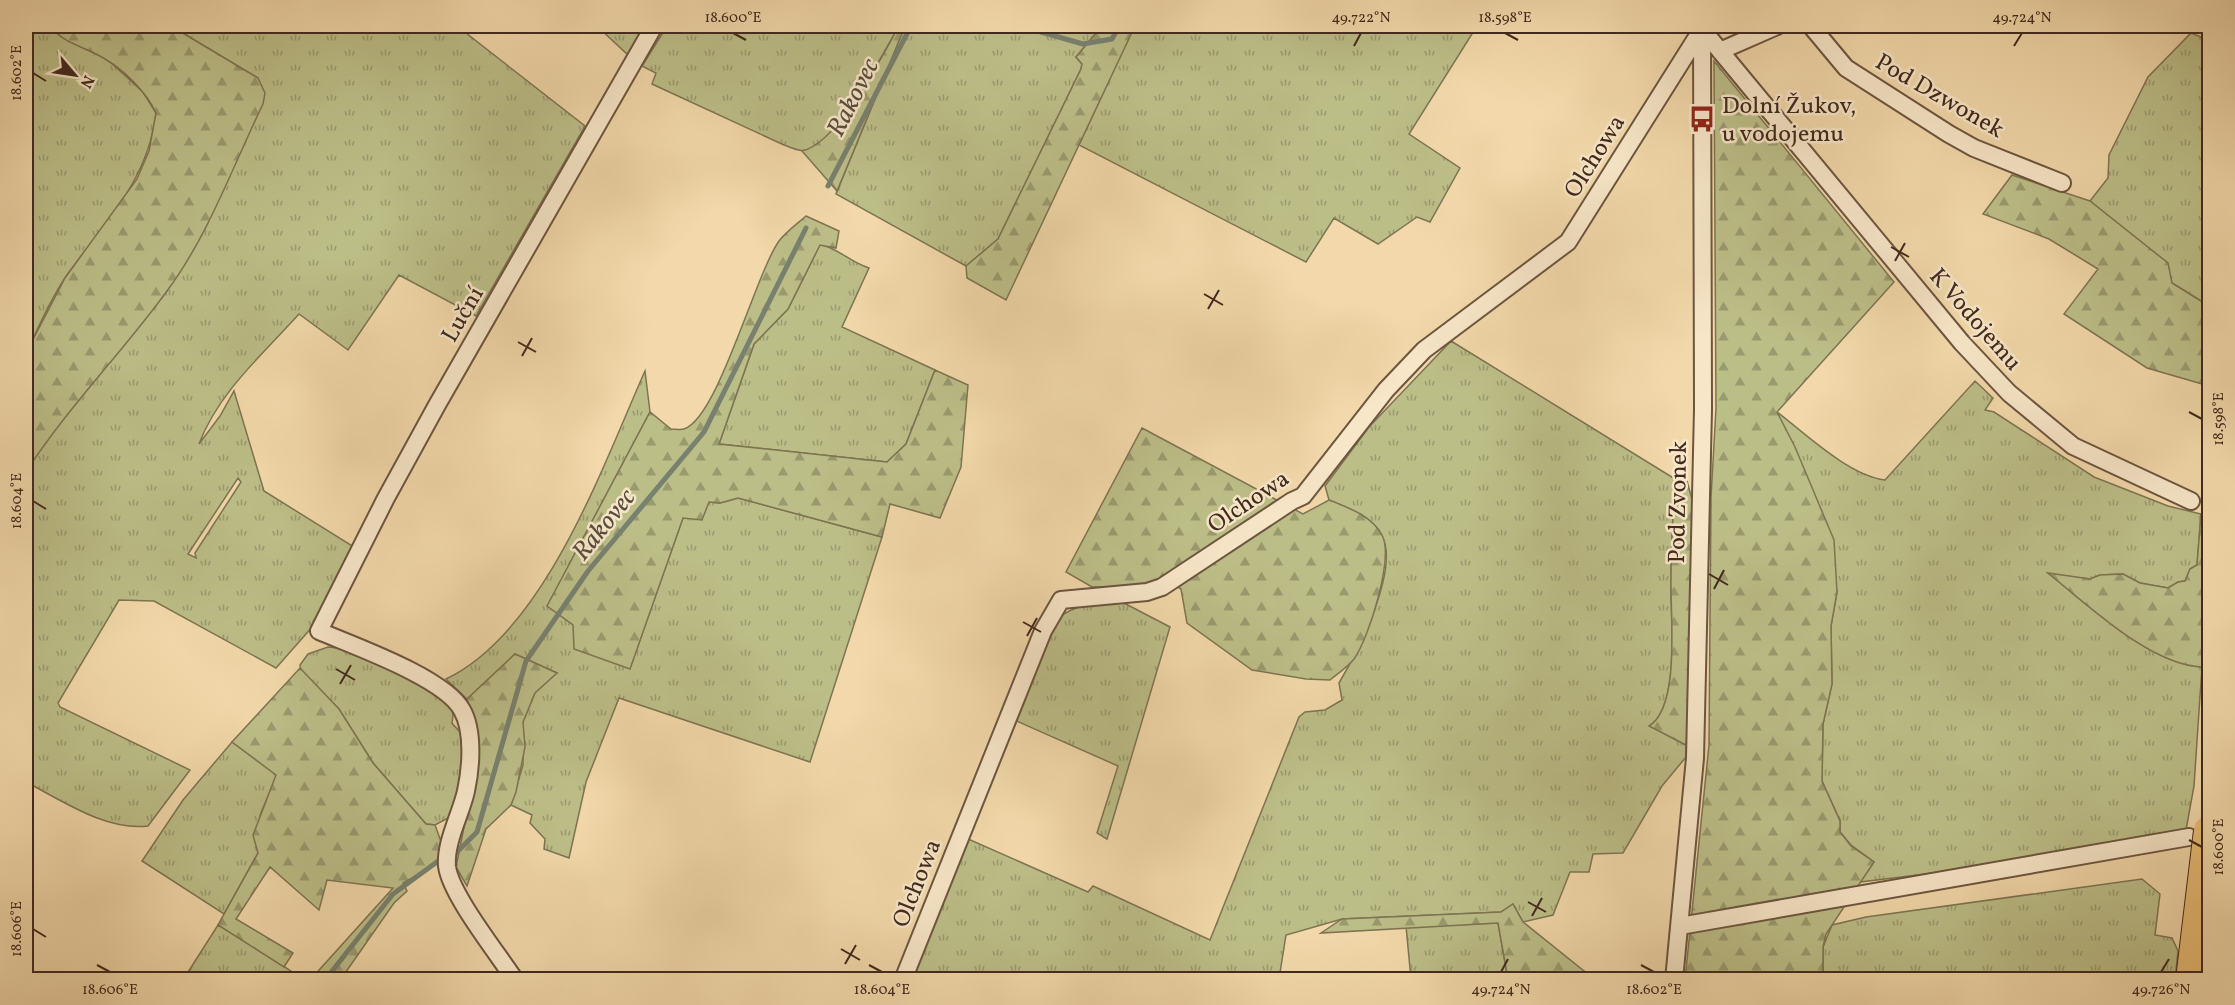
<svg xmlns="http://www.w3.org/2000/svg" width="2235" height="1005" viewBox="0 0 2235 1005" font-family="Vollkorn,serif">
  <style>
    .grass { fill: url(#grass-tufts); stroke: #7e7452; stroke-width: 1.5; fill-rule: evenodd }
    .forest { fill: url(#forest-firs); stroke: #7e7452; stroke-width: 1.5 }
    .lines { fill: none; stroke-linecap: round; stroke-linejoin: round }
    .stream { stroke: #78816f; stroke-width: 5 }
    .minor-casing { stroke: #6d5540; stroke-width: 20 }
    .motorway-casing { stroke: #41291d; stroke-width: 34 }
    .minor { stroke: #f7e6c8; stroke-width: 16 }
    .motorway { stroke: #e9bc75; stroke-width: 32 }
    .motorway-bridge-casing { stroke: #41291d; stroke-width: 34; stroke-linecap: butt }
    .motorway-bridge { stroke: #e9bc75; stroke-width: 32 }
    .ticks { fill: none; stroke: #41291d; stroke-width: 2 }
    .labels { text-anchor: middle; stroke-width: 5; stroke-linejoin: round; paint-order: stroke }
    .street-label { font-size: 24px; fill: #41291d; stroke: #f7e6c8 }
    .poi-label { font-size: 24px; fill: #41291d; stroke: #f7e6c8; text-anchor: start }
    .water-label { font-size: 26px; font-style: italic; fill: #584e3f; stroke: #f7e6c8 }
    .neatline { fill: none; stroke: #41291d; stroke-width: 2 }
    .ticks-label { font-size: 15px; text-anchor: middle; fill: #41291d }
  </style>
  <defs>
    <pattern id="grass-tufts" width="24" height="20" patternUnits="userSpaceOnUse" patternTransform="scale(1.5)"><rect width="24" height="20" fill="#bcbe88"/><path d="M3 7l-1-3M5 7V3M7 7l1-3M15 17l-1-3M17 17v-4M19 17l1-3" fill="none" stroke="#9a9a6f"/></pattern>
    <pattern id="forest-firs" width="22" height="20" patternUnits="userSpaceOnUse" patternTransform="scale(1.5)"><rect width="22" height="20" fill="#bcbe88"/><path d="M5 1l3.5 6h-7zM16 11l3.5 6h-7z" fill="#9a9a6f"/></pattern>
  </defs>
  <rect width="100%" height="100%" fill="#f2d8aa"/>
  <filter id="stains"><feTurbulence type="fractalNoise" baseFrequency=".00333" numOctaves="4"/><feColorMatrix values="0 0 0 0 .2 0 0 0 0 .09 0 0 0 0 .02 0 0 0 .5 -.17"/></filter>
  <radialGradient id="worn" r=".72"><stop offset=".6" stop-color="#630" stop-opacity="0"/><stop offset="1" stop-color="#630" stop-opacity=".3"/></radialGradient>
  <path class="grass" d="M26 26H50L72 42 107 59 143 92 156 113C148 181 105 222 67 275 50 299 39 327 26 353Z
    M171 26H457L585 126 476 316 399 275 348 350 299 314C263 354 218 393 199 444L220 416 234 391 264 491 354 547 313 626 276 668 154 601 119 600 58 703 60 707 190 770 148 826C106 831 63 801 26 782V472L44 443 167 291 258 78ZM238 478 241 482 195 553 196 558 188 554Z
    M597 26H645L628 55Z
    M667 26H899C884 52 837 140 810 149 801 153 793 148 784 145L652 84 656 73 642 66Z
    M901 26H1102L1076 57 1082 64 1081 69 998 239 966 266 836 194 903 31Z
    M1116 26H1477L1409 134 1460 168 1430 222 1417 217 1378 244 1334 218 1306 262 1079 145 1132 30Z
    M2191 33 2209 40V306L2172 283 2090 201 2108 178 2109 155 2148 77Z
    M820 244C839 249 850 262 869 268L842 327 935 370 906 444 887 462 719 444 754 344 788 309Z
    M1451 341 1675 479C1673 513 1671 546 1671 580 1670 616 1681 703 1650 726L1686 745V757L1662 786 1623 853 1593 854 1589 872H1570L1553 915 1523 922 1513 904 1501 912 1342 919 1286 935 1279 979 911 980 940 912 966 838 1088 892 1093 886 1210 940 1299 717 1305 712 1325 710 1342 700 1339 683C1357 653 1400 569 1382 536 1372 516 1348 508 1329 500L1325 486 1369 427Z
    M645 371 650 412 548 605 630 668 683 518 709 502 720 503 738 498 882 537 810 762 619 698 586 782 569 858 544 849 545 839 530 823 532 815 511 805 523 765V722L536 690 557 673 515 654 467 699 446 679C545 632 603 465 645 371Z
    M1975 381 1993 398 1985 410 1994 412 2094 477 2168 506 2201 514 2197 565 2190 569 2185 581 2178 582 2168 588 2140 583 2123 574 2100 575 2090 579 2049 574C2089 605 2151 665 2202 667L2194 786 2186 830 1926 874 1860 882 1874 862 1851 845 1840 832V821L1822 781 1823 724 1832 684 1831 626 1837 592 1777 412C1806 434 1848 475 1885 480Z
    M1122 602 1170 627 1107 839 1097 833 1118 766 1012 719 1057 619C1076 603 1098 603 1122 602Z
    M328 647C353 648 434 687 450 706 454 711 453 717 452 723 455 728 459 729 461 734 470 760 458 793 450 817L435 825 426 824 373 763 339 709 301 672 300 665 308 654Z
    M232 742 277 775 261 813 258 853 224 914 142 861 183 800Z
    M2142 879 2160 894 2155 935 2172 938 2178 951 2175 979 1823 980V947L1832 925 1866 917Z
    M1498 923 1508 979H1411L1406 926Z
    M218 925 241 938 303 979 183 980Z"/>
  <path class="forest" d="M50 26H171L258 78 265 93 263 104C233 166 208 236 167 291 122 353 67 408 26 472V353L65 278 137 179 149 151 156 113C147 93 124 70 105 59 88 48 62 43 50 26Z
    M899 26H902L903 31 837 191 802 151C838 143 881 58 899 26Z
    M1102 26 1133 30 1006 300 967 278 966 266 998 239 1081 69 1082 64 1076 57Z
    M1714 61 1894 282 1777 412 1795 447 1834 540 1837 592 1831 626 1832 684 1823 724 1822 781 1840 821V832L1851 846 1874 862 1826 934 1823 947V979L1685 980 1709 745 1711 498 1716 408Z
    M2012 175 2090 201 2168 263 2172 283 2209 306V386L2147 368 2064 314 2098 269 2049 239 1983 214Z
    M806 216 839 231 836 248 820 245 788 309 754 344 719 444 887 462 906 444 935 370 968 385 961 467 940 518 890 504 882 537 738 498 720 503 709 502 702 520 683 518 630 669 574 649 573 625 547 606 650 412 671 429C675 429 681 430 684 429 718 418 755 275 779 241 786 232 797 224 806 216Z
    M1142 428 1303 514 1329 500C1349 508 1372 516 1382 535 1394 558 1369 638 1354 659 1348 667 1337 674 1330 680L1306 679 1252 670 1187 623 1181 589 1162 577 1144 586 1092 587 1066 572Z
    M1675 479 1687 481 1693 503 1695 662 1686 745 1649 726C1681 707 1670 613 1671 580 1671 546 1673 513 1675 479Z
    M2201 514 2210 516V582L2202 667C2150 665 2088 605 2048 573L2090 579 2100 575 2123 574 2140 583 2168 588 2178 582 2185 581 2190 569 2197 565Z
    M515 654 557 673 535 693 523 722 525 747 516 792 511 805 486 829 467 886 456 867 473 782 476 736 467 699Z
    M300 668 339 709 373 763 426 824 435 825 443 847 440 862 403 883 407 891 394 903 341 979H311L393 888 327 880 319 910 270 867 236 919 293 953 284 967 218 925 258 853 253 835 276 775 232 742Z
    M1513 904 1523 922 1594 979H1508L1498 923 1321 933 1342 919 1501 912Z"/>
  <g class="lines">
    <path class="stream" d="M1020 26 1083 44 1112 39 1119 26
      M828 186 911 26
      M456 853 477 832 526 661 588 571 704 432 806 228
      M325 980 393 894 441 859"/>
    <g class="minor-casing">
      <path id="minor" d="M1811 26 1846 68 1949 134 1974 148 2062 183
        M1720 51 1777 26
        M1680 926 2189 837
        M515 980C498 954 450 894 447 866 445 842 461 814 466 791 471 768 474 731 462 710 445 678 354 646 319 631L386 498 437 405 654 26
        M903 980 1043 631 1061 600 1147 592 1162 587 1292 501 1303 496 1386 390 1424 350 1568 242 1702 29 1962 343 2009 393 2073 446 2191 501
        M1674 980 1695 758 1703 409 1702 27"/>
    </g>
    <g class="motorway-casing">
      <path id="motorway" d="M2192 980 2208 847"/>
    </g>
    <use href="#minor" class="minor"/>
    <use href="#motorway" class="motorway"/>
    <g class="motorway-bridge-casing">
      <path id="motorway-bridge" d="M2208 847 2210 831"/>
    </g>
    <use href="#motorway-bridge" class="motorway-bridge"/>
  </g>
  <path class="ticks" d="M733 33 746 40M1505 33 1518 40M1354 46 1361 33M2014 46 2022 33M33 73 46 81M1891 247 1909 257M1895 261 1905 243M1204 294 1223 305M1208 309 1219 290M518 342 536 352M522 356 532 338M2189 412 2202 419M33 501 46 509M1709 574 1728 585M1714 589 1724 570M1023 622 1041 632M1027 636 1037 618M336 669 355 680M340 684 351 665M2189 840 2202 847M1528 902 1546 912M1532 916 1542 898M33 929 46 937M841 949 860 960M845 964 856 945M97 965 110 972M869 965 882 972M1641 965 1654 972M1501 972 1508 959M2161 972 2169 959"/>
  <defs>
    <g id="bus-bare" transform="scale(2.07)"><path d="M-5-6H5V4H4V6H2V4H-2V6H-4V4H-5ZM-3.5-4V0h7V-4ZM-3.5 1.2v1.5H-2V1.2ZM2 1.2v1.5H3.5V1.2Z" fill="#8f2418" stroke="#f7e6c8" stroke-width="2.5" paint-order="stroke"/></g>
  </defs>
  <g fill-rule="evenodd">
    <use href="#bus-bare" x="1702" y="119"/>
  </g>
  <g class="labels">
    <g class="street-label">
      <text transform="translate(1940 95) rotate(30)" y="8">Pod Dzwonek</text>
      <text transform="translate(1594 156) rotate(-58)" y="8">Olchowa</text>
      <text transform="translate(462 314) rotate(-60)" y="8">Luční</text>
      <text transform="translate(1976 319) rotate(49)" y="8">K Vodojemu</text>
      <text transform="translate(1248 501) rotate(-34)" y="8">Olchowa</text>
      <text transform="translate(1677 502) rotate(-89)" y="8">Pod Zvonek</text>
      <text transform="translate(916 883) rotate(-68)" y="8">Olchowa</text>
    </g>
    <g class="poi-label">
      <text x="1722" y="113">Dolní Žukov,<tspan x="1722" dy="28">u vodojemu</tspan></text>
    </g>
    <g class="water-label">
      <text transform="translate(852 97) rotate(-63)" y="9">Rakovec</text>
      <text transform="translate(603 524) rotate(-51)" y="9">Rakovec</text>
    </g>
  </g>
  <rect width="2235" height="1005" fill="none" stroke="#f2d8aa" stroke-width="66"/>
  <g transform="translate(75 75) rotate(119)" stroke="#f7e6c8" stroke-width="4.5" paint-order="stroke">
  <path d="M0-4.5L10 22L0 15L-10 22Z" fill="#41291d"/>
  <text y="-9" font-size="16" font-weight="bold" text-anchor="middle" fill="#41291d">N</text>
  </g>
  <rect x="33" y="33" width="2169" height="939" class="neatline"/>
  <g class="ticks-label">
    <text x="733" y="22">18.600°E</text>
    <text x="1361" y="22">49.722°N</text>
    <text x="1505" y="22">18.598°E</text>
    <text x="2022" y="22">49.724°N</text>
    <text transform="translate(16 73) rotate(-90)" y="5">18.602°E</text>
    <text transform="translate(2218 419) rotate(-90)" y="5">18.598°E</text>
    <text transform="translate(16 501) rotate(-90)" y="5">18.604°E</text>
    <text transform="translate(2218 847) rotate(-90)" y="5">18.600°E</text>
    <text transform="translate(16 929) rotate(-90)" y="5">18.606°E</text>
    <text x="110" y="994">18.606°E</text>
    <text x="882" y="994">18.604°E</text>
    <text x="1501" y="994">49.724°N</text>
    <text x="1654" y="994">18.602°E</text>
    <text x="2161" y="994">49.726°N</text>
  </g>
  <rect width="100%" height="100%" filter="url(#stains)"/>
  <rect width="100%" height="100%" fill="url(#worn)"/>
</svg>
